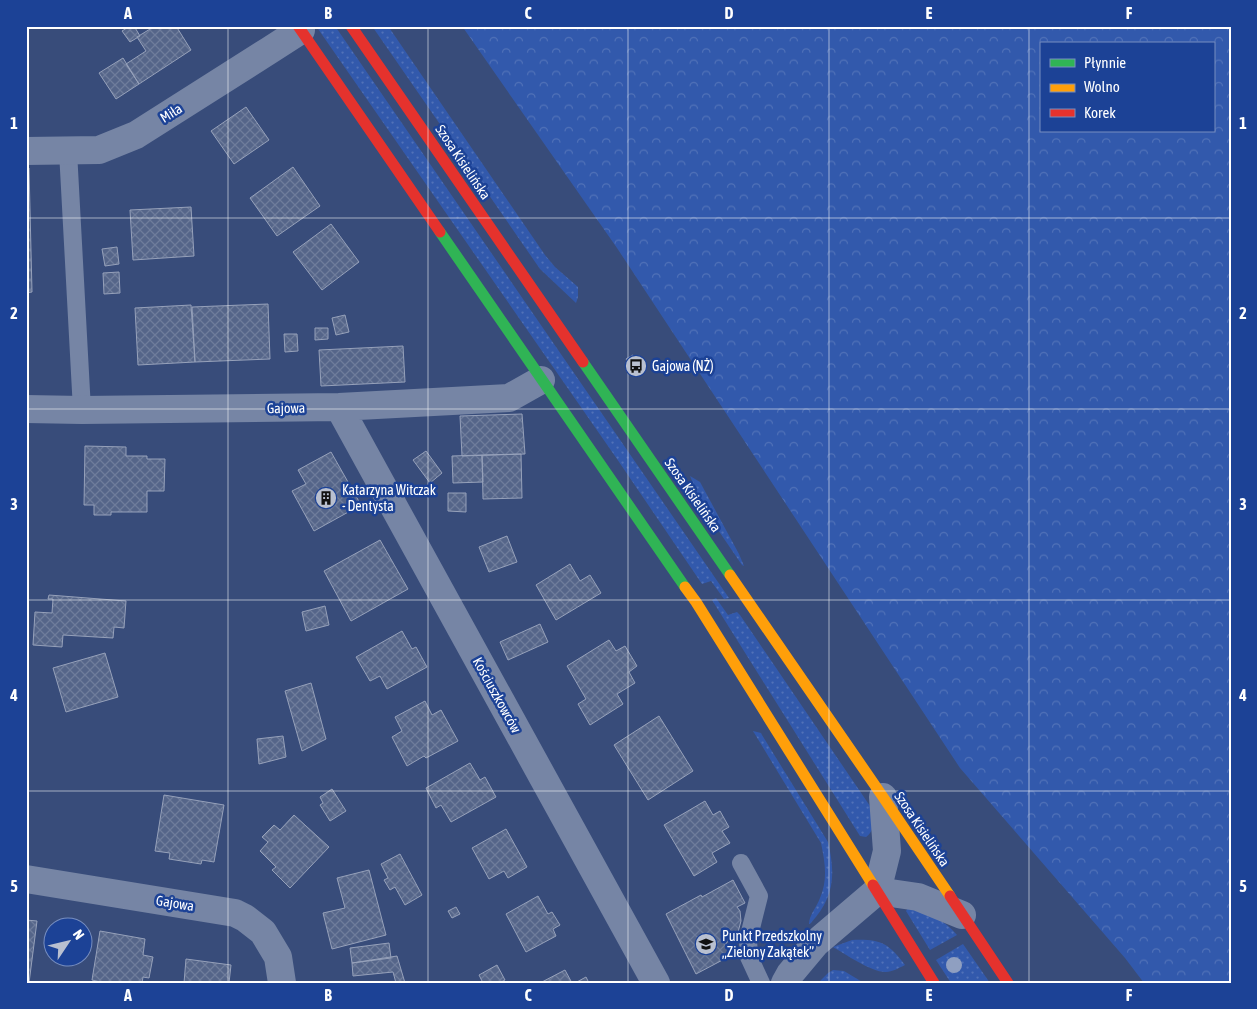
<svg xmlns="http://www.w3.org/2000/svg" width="1257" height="1009" viewBox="0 0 1257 1009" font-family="'Asap Condensed',sans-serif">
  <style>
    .grass { fill: url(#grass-dots) }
    .forest { fill: url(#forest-crowns); fill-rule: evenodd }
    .building { fill: url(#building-cross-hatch); stroke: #96a1ba }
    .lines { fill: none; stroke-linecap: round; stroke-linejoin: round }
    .lane { stroke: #7685a5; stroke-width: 18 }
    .street { stroke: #7685a5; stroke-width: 28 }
    .fast { stroke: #30b455; stroke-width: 11 }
    .slow { stroke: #ff9f0a; stroke-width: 11 }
    .jam { stroke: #e5322d; stroke-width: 11 }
    .tree { fill: #8f9fc1 }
    .grid { fill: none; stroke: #fff; stroke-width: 1; stroke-opacity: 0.55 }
    .labels { text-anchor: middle; stroke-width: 5; stroke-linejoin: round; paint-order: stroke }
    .street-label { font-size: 14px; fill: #fff; stroke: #1c4296 }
    .poi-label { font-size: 14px; fill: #fff; stroke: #1c4296; text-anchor: start }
    .neatline { fill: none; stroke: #fff; stroke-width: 2 }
    .grid-label { font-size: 16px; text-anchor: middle; font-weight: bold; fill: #fff }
  </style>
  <defs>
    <pattern id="grass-dots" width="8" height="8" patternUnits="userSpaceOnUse" patternTransform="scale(1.25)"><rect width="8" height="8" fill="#3259ac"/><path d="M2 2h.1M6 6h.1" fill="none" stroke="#5172b8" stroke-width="1.8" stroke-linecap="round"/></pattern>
    <pattern id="forest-crowns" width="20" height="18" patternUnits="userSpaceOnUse" patternTransform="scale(1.25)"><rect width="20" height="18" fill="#3259ac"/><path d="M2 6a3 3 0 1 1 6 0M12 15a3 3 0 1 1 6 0" fill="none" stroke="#5172b8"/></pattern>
    <pattern id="building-cross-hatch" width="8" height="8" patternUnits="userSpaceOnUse" patternTransform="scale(1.25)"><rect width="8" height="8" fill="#556589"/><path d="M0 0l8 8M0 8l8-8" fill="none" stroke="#6e7c9b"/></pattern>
  </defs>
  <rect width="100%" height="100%" fill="#384c7a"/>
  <path class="grass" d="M316 26H335L729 598 724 599 711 581 702 584 617 459Z
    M372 26H388L545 255 555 267 578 287V297L576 303 540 269Z
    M690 476 700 482 739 554 744 566 742 565 703 508Z
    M716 598 728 615 737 612 740 615 870 806C873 818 877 828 866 837L860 836 712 600Z
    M753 731 761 733 762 735 828 842C836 876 834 898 810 924H809C809 915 817 907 820 898 828 880 825 862 821 843Z
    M908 908C928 915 943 918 957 935L930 950 906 911Z
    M852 940C879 939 888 942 905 965 899 968 892 972 886 972 873 973 845 954 833 947Z
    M963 944 990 983H951L936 960Z
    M833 970 844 971 864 983H818L828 973Z"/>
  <path class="forest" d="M462 26H1231V983H1144L1125 958 960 768 617 248ZM1041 44H1213V131H1041Z"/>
  <path class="building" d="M130 26H134L140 36 130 42 122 31Z
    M155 26H176L191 50 139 84 126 64 146 51 137 37Z
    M123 58 139 84 116 99 99 73Z
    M246 107 269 140 234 164 211 131Z
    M293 167 320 206 277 236 250 198Z
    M26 168H29L32 292 26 293Z
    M191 207 194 256 133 260 130 210Z
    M331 224 359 262 322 290 293 252Z
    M117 247 119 264 105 266 102 249Z
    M119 272 120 293 104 294 103 273Z
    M268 304 270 359 195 362 192 307Z
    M191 305 195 362 138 365 135 308Z
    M345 315 349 332 336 335 332 318Z
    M315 328H328V339L315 340Z
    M284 334H297L298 351 285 352Z
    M403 346 405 382 321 386 319 350Z
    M633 355 644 371 637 375 626 359Z
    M522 414 525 454 462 456 460 416Z
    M85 446 126 447V456H147V459H165L164 491H147V512H111V515H94V505H84Z
    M426 451 442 473 430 483 413 460Z
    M331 452 361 505 314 531 292 491 306 484 298 470Z
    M521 454 522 498 483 499 482 455Z
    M482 455 483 482 453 483 452 456Z
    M448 493H466V512L448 511Z
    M507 536 517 562 489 572 479 547Z
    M380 540 408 589 351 621 324 571Z
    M570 564 580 581 590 575 601 593 556 620 536 585Z
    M49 595 126 601 124 628 114 627 113 638 63 635 62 647 33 645 35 612 52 613 53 599H48Z
    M325 606 329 625 306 631 302 612Z
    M540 624 548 642 508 660 500 642Z
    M402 631 412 649 416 647 427 667 387 689 380 676 370 681 356 657Z
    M609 640 616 651 625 646 637 666 629 672 635 683 617 694 623 704 590 725 578 704 586 699 567 666Z
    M105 653 118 697 66 712 53 668Z
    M311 683 326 739 302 751 285 691Z
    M425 701 432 715 441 710 458 741 426 758 424 756 407 766 392 737 402 731 395 717Z
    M659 716 693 771 648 800 614 745Z
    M283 736 286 757 259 764 257 739Z
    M470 763 480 780 485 777 496 797 451 822 441 805 436 808 426 788Z
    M332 789 346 811 330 821 320 805 323 803 320 797Z
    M164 795 224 805 214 862 202 860 201 864 169 859 170 853 155 851Z
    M705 801 713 815 720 811 729 827 722 831 730 843 712 853 717 862 694 876 664 825Z
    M294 815 329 847 290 888 272 870 276 867 260 851 268 842 262 837 274 825 280 830Z
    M506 829 527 867 508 878 504 871 489 879 472 848Z
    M400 854 422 895 405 905 395 887 390 890 384 880 388 878 381 864Z
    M369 870 386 935 332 949 323 913 345 908 337 878Z
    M733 880 745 903 737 907 740 911 741 921 738 932 735 937 726 943 732 955 696 974 666 914 701 895 702 897Z
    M538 896 548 914 552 912 560 925 553 929 556 936 526 952 506 914Z
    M456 907 460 914 452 918 448 911Z
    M26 920 37 921 29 983H26Z
    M100 931 145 939 143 955 153 957 149 978 143 977 142 983H105L92 980Z
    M389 943 391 958 352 963 350 948Z
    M397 956 405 983H396L393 972 353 976 352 963Z
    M186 959 231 965 229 983H184Z
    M497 965 505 980 499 983H483L479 975Z
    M565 970 572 983H540Z
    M586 977 589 983H575Z"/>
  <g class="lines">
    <path class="lane" d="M68 151 82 410
      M741 863 759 896 748 940 749 957 761 983"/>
    <path class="street" d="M26 151 99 150 136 135 270 50 301 30
      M339 407 656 983
      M26 409 82 410 339 407 509 398 541 380
      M26 879 235 913 245 918 263 932 278 957 282 983
      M877 891 918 897 962 915
      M785 983 790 974 816 943 877 891 887 851 883 797"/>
    <path class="fast" d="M440 232 685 587
      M583 362 730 575"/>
    <path class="slow" d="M730 575 883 797 950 896
      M685 587 696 602 873 885"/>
    <path class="jam" d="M298 26 440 232
      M351 26 583 362
      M873 885 934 983
      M950 896 1008 983"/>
  </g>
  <circle class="tree" cx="954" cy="965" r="8"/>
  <path class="grid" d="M228 26V983M428 26V983M628 26V983M829 26V983M1029 26V983M26 218H1231M26 409H1231M26 600H1231M26 791H1231"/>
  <defs>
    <g id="bus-disc" transform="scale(1.125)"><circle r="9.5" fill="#b9c0d0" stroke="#1c4296"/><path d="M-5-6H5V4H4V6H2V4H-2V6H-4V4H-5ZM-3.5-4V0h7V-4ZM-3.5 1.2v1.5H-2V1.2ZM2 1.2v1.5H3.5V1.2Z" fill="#111"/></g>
    <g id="building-disc" transform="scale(1.125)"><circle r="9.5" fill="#b9c0d0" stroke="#1c4296"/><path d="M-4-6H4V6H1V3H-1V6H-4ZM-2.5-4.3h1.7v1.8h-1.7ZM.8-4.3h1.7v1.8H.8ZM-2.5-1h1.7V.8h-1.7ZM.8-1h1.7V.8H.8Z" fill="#111"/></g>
    <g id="school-disc" transform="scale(1.125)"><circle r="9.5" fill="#b9c0d0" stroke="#1c4296"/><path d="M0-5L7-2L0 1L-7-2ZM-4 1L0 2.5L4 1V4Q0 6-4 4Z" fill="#111"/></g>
  </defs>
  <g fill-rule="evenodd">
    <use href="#bus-disc" x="636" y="366"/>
    <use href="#building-disc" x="326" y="498"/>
    <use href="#school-disc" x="706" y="944"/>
  </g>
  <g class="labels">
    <g class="street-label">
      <text transform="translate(171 113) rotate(-32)" y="5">Miła</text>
      <text transform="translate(463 162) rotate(56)" y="5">Szosa Kisielińska</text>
      <text transform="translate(286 408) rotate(-1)" y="5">Gajowa</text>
      <text transform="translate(693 495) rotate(55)" y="5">Szosa Kisielińska</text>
      <text transform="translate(497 695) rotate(61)" y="5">Kościuszkowców</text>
      <text transform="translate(922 829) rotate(56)" y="5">Szosa Kisielińska</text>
      <text transform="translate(175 903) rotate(9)" y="5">Gajowa</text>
    </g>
    <g class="poi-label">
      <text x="652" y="371">Gajowa (NŻ)</text>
      <text x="342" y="495">Katarzyna Witczak<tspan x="342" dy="16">- Dentysta</tspan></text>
      <text x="722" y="941">Punkt Przedszkolny<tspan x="722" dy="16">„Zielony Zakątek”</tspan></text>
    </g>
  </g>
  <rect width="1257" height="1009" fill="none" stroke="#1c4296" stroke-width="55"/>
  <rect x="1040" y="42" width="175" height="90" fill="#1c4296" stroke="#778ec0"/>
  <rect x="1050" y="59" width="25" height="8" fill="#30b455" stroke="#778ec0"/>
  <text x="1084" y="68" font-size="15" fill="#ffffff">Płynnie</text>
  <rect x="1050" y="84" width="25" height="8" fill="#ff9f0a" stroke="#778ec0"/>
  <text x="1084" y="92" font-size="15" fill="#ffffff">Wolno</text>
  <rect x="1050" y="109" width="25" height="8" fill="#e5322d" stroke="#778ec0"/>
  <text x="1084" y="118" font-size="15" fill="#ffffff">Korek</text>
  <g transform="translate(68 942) rotate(55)"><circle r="24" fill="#1c4296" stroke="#778ec0"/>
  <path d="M0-4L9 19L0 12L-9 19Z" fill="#b9c0d0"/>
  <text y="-8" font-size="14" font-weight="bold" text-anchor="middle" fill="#ffffff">N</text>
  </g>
  <rect x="28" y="28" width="1202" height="954" class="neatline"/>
  <g class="grid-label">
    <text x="128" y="19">A</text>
    <text x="328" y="19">B</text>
    <text x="528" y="19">C</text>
    <text x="729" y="19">D</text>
    <text x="929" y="19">E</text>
    <text x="1129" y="19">F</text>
    <text x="14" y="129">1</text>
    <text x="1243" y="129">1</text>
    <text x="14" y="319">2</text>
    <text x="1243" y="319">2</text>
    <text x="14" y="510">3</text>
    <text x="1243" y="510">3</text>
    <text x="14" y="701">4</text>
    <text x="1243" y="701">4</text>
    <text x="14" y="892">5</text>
    <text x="1243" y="892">5</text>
    <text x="128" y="1001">A</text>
    <text x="328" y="1001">B</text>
    <text x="528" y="1001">C</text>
    <text x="729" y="1001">D</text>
    <text x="929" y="1001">E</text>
    <text x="1129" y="1001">F</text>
  </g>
</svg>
